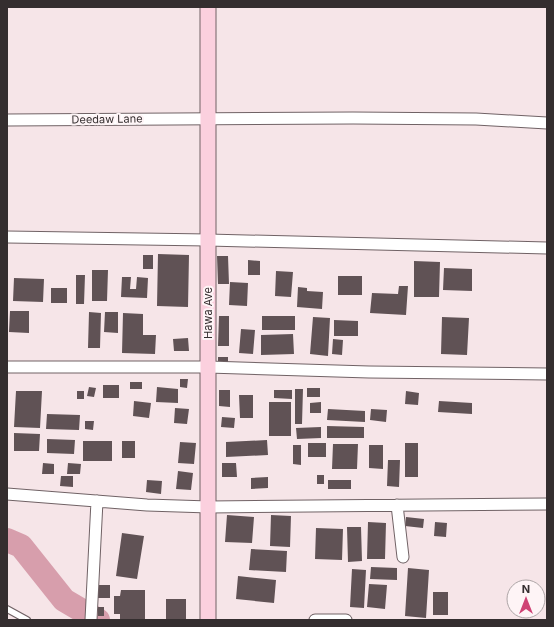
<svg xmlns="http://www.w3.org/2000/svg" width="554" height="627" viewBox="0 0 554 627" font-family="Inter,sans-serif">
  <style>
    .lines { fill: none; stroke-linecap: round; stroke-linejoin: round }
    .river { stroke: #d79eac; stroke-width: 24 }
    .building { fill: #605255 }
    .lane-casing { stroke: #706265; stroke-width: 8 }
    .street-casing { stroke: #706265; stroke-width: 13 }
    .secondary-casing { stroke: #706265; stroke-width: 17 }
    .lane { stroke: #fff; stroke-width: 5.5 }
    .street { stroke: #fff; stroke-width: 11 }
    .secondary { stroke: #fbd0de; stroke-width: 15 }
    .labels { text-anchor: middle; stroke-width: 4; stroke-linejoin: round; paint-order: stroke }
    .street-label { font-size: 11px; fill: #342e2f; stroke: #fef4f6 }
  </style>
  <rect width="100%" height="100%" fill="#f6e5e8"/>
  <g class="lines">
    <path class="river" d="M7 540 21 546 64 600 98 620"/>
  </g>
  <path class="building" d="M158 254 189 255 188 307 157 306Z
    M143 255H153V269H143Z
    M217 256H228L229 284H218Z
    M248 260 260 261V275H248Z
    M414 261 440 262 439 297H414Z
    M444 268 472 269V291L443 290Z
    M92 270H108L107 301H92Z
    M276 271 293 272 291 297 275 296Z
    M76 275H85L84 304H76Z
    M338 276H362V295H338Z
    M122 277H131L130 289H136L137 277 148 278 147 298 121 297Z
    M14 278 44 279 43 302 13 301Z
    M230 282 248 283 247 306 229 305Z
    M399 286H408L406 315 370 313 372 293 398 294Z
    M298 287 307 288V291L323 292 322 309 297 307Z
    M51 288H67V303H51Z
    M10 311H29V333L9 332Z
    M89 312 101 313 100 348H88Z
    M105 312H118V333L104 332Z
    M123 313 143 314V335H156L155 354 122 353Z
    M219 316H229V346H218Z
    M262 316H295V330H262Z
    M313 317 330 318 328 356 310 354Z
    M442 317 469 318 467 355 441 354Z
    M334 320 358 321V336H334Z
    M241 329 255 330 253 354 239 353Z
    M293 334 294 354 261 355V335Z
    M188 338 189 351H174L173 339Z
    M333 339 343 340 342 355 332 354Z
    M218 357H228V364H218Z
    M180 379H188L187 388 180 387Z
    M130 382H142V389H130Z
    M103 385H119V398H103Z
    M89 387 96 388 94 397 87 396Z
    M157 387 178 389V403L156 402Z
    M307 388H320V397H307Z
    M295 389H303L302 424H295Z
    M219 390H230V407L219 406Z
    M274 390H292V399L274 398Z
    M16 391H42L40 428 14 427Z
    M77 391H84V399H77Z
    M406 391 419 393 418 405 405 404Z
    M239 395H253V418H240Z
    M134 401 151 403 149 418 133 416Z
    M439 401 472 403V414L438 412Z
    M269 402H291V436H269Z
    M321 402V413H310V403Z
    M175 408 189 409 187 424 174 423Z
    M328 409 365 411V422L327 420Z
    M371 409 387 410 386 422 370 420Z
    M47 414 80 415 79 430 46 429Z
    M222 417 235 418 234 428 221 427Z
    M85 421H94L93 430 85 429Z
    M327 426 364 427V438H327Z
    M321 427V438L297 439 296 428Z
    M14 433 40 434 39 451H14Z
    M47 439 75 440 74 454 47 453Z
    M267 440 268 455 226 457V442Z
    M83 441H112V461H83Z
    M122 441H135V458H122Z
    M180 442 196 443 194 464 178 463Z
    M308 443H326V457H308Z
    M405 443H418V477H405Z
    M333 444H358L357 469H332Z
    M293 445H301V465L293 464Z
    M369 445H383V469L369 468Z
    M388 460H400L399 487 387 486Z
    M43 463 54 464V474H42Z
    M68 463 81 464 80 474H67Z
    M222 463H236L237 477H222Z
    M178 471 193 473 191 490 176 489Z
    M317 475H324V484H317Z
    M61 476H73V487L60 486Z
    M268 477V488L251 489V478Z
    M147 480 162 481 161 494 146 492Z
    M328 480H351V489H328Z
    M227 515 254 517 252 543 225 542Z
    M271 515 291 516 290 547 270 546Z
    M406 517 424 519 423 528 405 526Z
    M368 522 386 523 385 559H367Z
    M435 522 447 523 446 537 434 536Z
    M347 527H361L362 561 348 562Z
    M316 528 343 529 342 560 315 559Z
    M122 533 144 536 137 579 116 576Z
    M251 549 287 551 286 572 249 570Z
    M371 567 397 568V580L370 579Z
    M408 568 429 570 426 618 405 616Z
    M352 569 366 570 364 608 350 607Z
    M238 576 276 580 274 603 236 599Z
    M369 584 387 585 385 609 367 607Z
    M97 585H110V598H97Z
    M121 590H145V620L120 619V614H114V596H120Z
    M433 592H448V615H433Z
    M166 599H186V620H166Z
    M98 607H104V616H98Z"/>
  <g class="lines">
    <g class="lane-casing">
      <path id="lane" d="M7 609 27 620"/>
    </g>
    <g class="street-casing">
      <path id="street" d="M7 120 353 118 476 119 547 123
        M7 237 208 240 547 248
        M7 367H208L369 372 547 374
        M7 494 147 505 209 507 547 504
        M397 505 403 557
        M91 620 97 501
        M315 620H346"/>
    </g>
    <g class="secondary-casing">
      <path id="secondary" d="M208 620V7"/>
    </g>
    <use href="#lane" class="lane"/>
    <use href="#street" class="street"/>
    <use href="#secondary" class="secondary"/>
  </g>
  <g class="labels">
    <g class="street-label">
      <text transform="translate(107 119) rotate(-1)" y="4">Deedaw Lane</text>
      <text transform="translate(208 313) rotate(-90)" y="4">Hawa Ave</text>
    </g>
  </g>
  <rect width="554" height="627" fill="none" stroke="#342e2f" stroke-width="16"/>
  <g transform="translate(526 599)"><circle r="19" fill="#fef4f6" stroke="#ada5a6"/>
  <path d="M0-3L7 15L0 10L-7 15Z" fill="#cf4274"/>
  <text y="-6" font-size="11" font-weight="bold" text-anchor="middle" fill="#342e2f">N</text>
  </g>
</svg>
